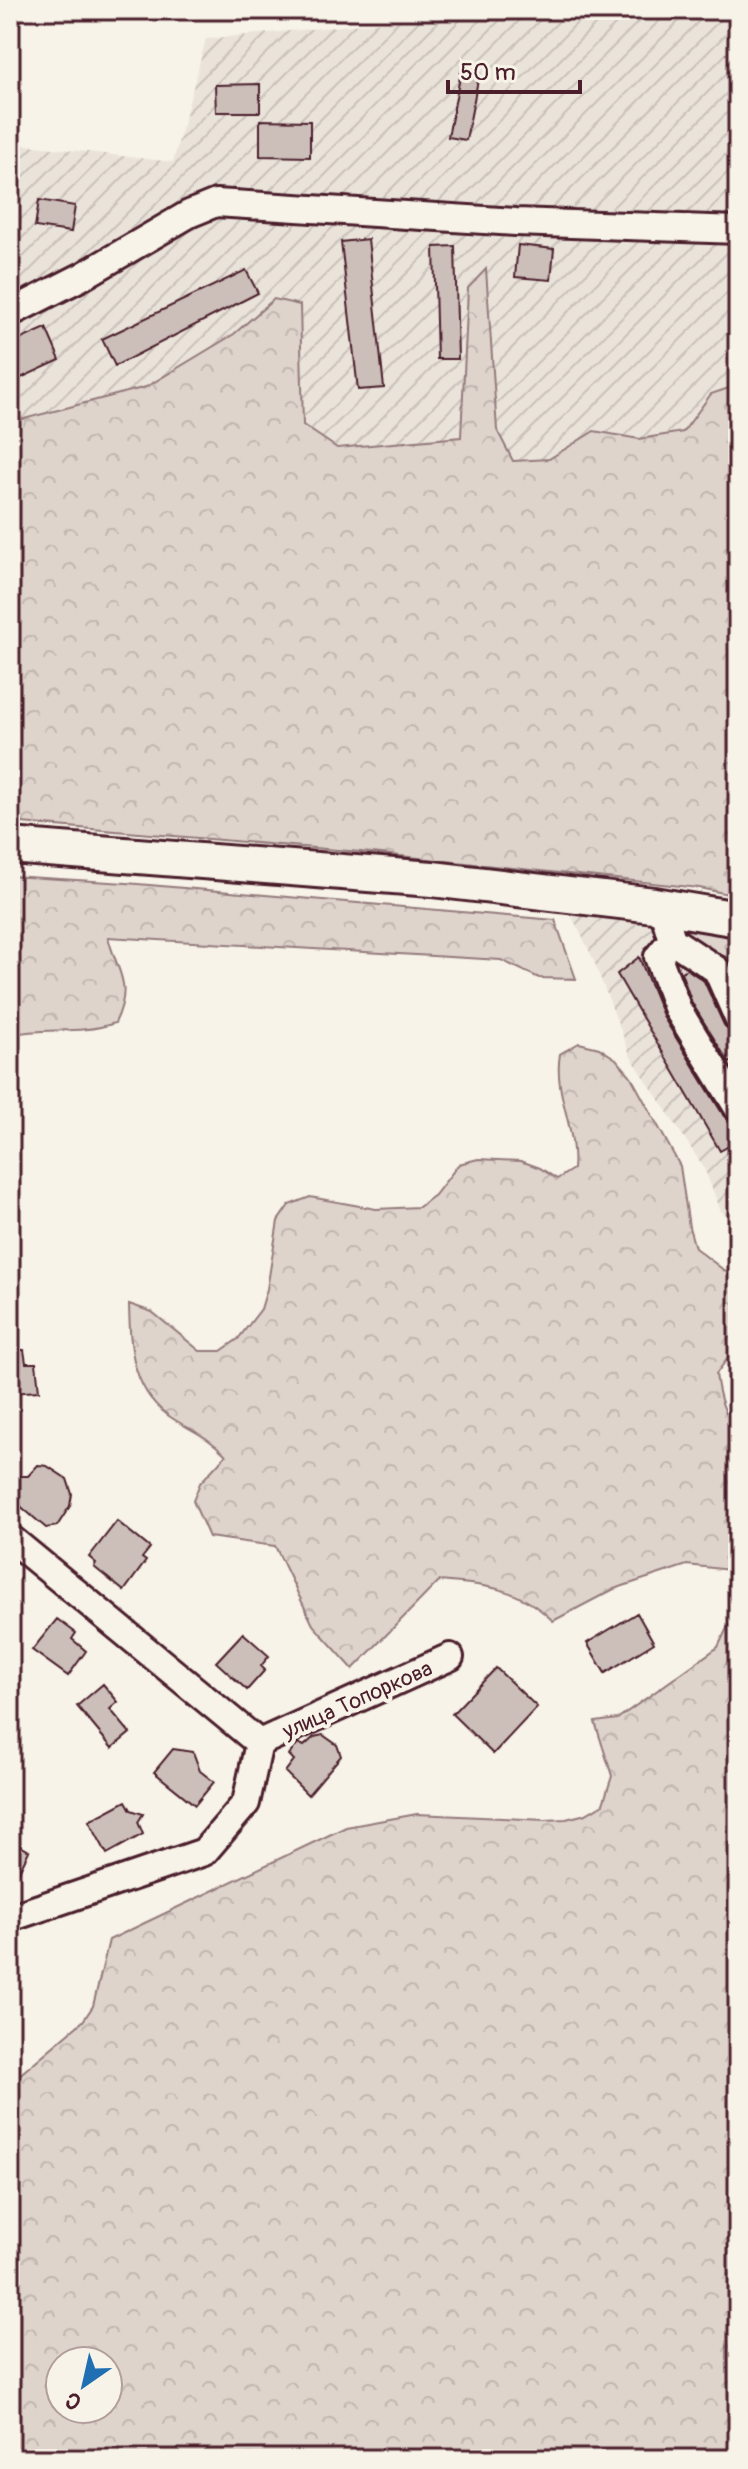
<svg xmlns="http://www.w3.org/2000/svg" width="748" height="2469" viewBox="0 0 748 2469" font-family="Pangolin,sans-serif">
  <style>
    .industrial { fill: url(#industrial-furrows) }
    .forest { fill: url(#forest-crowns); stroke: #947a7c; stroke-width: 2; fill-rule: evenodd }
    .building { fill: #ccbfb9; stroke: #4a1f2b; stroke-width: 2 }
    .lines { fill: none; stroke-linecap: round; stroke-linejoin: round }
    .minor-casing { stroke: #4a1f2b; stroke-width: 32 }
    .major-casing { stroke: #4a1f2b; stroke-width: 40 }
    .minor { stroke: #f7f3e8; stroke-width: 26 }
    .major { stroke: #f7f3e8; stroke-width: 34 }
    .labels { text-anchor: middle; stroke-width: 8; stroke-linejoin: round; paint-order: stroke }
    .street-label { font-size: 22px; fill: #4a1f2b; stroke: #f7f3e8 }
  </style>
  <defs>
    <pattern id="industrial-furrows" width="10" height="10" patternUnits="userSpaceOnUse" patternTransform="scale(2)"><rect width="10" height="10" fill="#eae3da"/><path d="M-1 1l2-2M0 10L10 0M9 11l2-2" fill="none" stroke="#cac2bb"/></pattern>
    <pattern id="forest-crowns" width="20" height="18" patternUnits="userSpaceOnUse" patternTransform="scale(2)"><rect width="20" height="18" fill="#ded4cc"/><path d="M2 6a3 3 0 1 1 6 0M12 15a3 3 0 1 1 6 0" fill="none" stroke="#c0b6af"/></pattern>
  </defs>
  <rect width="100%" height="100%" fill="#f7f3e8"/>
  <filter id="ink" filterUnits="userSpaceOnUse"><feTurbulence type="fractalNoise" baseFrequency=".0125" numOctaves="2"/><feDisplacementMap in="SourceGraphic" scale="16" xChannelSelector="R" yChannelSelector="G"/><feConvolveMatrix kernelMatrix="1 2 1 2 8 2 1 2 1" color-interpolation-filters="sRGB"/></filter>
  <g filter="url(#ink)">
    <path class="industrial" d="M509 10 600 24V10H738V520L10 450V143L173 162 206 39Z
      M568 909 688 922 738 956V1227L721 1211 704 1168 631 1057 592 956Z"/>
    <path class="forest" d="M486 269 497 430 513 461 549 459 594 431 639 439 683 432 711 394 738 385V896L699 888 372 853 10 822V414L20 420 146 387 234 334 274 299 300 305 303 425 337 448 461 437 468 288Z
      M10 876 126 883 555 920 576 979 539 978 501 960 108 937C117 973 134 983 115 1023 76 1036 47 1026 10 1035Z
      M688 922 738 932V960L684 944Z
      M579 1043 599 1048 616 1059 630 1075 680 1166 689 1227 695 1248 738 1281V1357L728 1358 716 1374C719 1397 723 1413 738 1431V1571L687 1565 614 1589 553 1621C518 1587 486 1585 439 1581L353 1669 313 1625 275 1546 209 1537 193 1501 200 1483 226 1455C208 1437 196 1433 175 1420 132 1394 130 1350 129 1304L152 1312 200 1351H221L238 1339 261 1309 267 1289 278 1221 289 1205 310 1197 376 1209 419 1207 435 1195 459 1164 478 1159 521 1161 540 1168 557 1179 573 1169C577 1128 553 1093 560 1054Z
      M738 1605V2459H10V2083L83 2021 93 2006 109 1940 346 1827 417 1814 545 1820 566 1819 586 1814 603 1804 612 1776 595 1722 617 1719 718 1647ZM108 2361V2409H60V2361Z"/>
    <path class="building" d="M462 67 480 70 466 140 448 137Z
      M260 84V112H216L215 85Z
      M260 120 310 121V157L260 156Z
      M39 200 75 206 71 232 35 227Z
      M368 239 384 388 358 390 341 242Z
      M518 245 554 249 551 280 515 277Z
      M455 246 458 359H437L434 247Z
      M246 270 258 293 115 366 102 339Z
      M46 328 60 360 10 383V344Z
      M639 957 664 1018 724 1116 738 1127V1141L720 1151 617 974Z
      M687 969 704 981 724 1025 729 1031 738 1034V1059L729 1063 692 1003 681 972Z
      M10 1350H24L26 1363H36L39 1391 10 1393Z
      M38 1465 47 1466 67 1479 72 1494 70 1506 57 1526 46 1528 18 1504 17 1476H28Z
      M117 1521 150 1548 142 1558 146 1561 124 1591 94 1567 96 1563 89 1557Z
      M637 1613 654 1643 605 1673 587 1643Z
      M57 1619 76 1633 72 1639 86 1651 68 1676 32 1650Z
      M243 1633 269 1656 261 1666 265 1670 247 1690 216 1662Z
      M496 1668 537 1707 493 1754 452 1714Z
      M103 1684 118 1702 110 1709 130 1733 112 1748 77 1706Z
      M323 1735 337 1745 341 1756 308 1795 285 1772 294 1760 289 1755 298 1743 304 1746 314 1737Z
      M173 1749 193 1752 200 1771 214 1782 195 1805 154 1772Z
      M126 1801 131 1810 143 1814 138 1822 143 1834 107 1854 89 1821Z
      M10 1840 29 1851 10 1890Z"/>
    <g class="lines">
      <g class="minor-casing">
        <path id="minor" d="M10 313 83 276 189 214 216 203 516 222 738 230
          M662 906 672 940 658 957 678 1010 738 1108
          M672 940 717 970 738 1018
          M10 1538 259 1743
          M10 1918 204 1852 246 1803 259 1743 450 1657"/>
      </g>
      <g class="major-casing">
        <path id="major" d="M10 846 432 879 654 905 738 919"/>
      </g>
      <use href="#minor" class="minor"/>
      <use href="#major" class="major"/>
    </g>
  </g>
  <g class="labels">
    <g class="street-label">
      <text transform="translate(357 1699) rotate(-24)" y="8">улица Топоркова</text>
    </g>
  </g>
  <rect width="748" height="2469" fill="none" stroke="#f7f3e8" stroke-width="40"/>
  <rect x="20" y="20" width="708" height="2429" fill="none" stroke="#4a1f2b" stroke-width="3" filter="url(#ink)"/>
  <g transform="translate(84 2385) rotate(214)"><circle r="38" fill="#f7f3e8" stroke="#b29e9c" stroke-width="2"/>
  <path d="M0-6L14 30L0 20L-14 30Z" fill="#1f6fb2"/>
  <text y="-12" font-size="22" font-weight="bold" text-anchor="middle" fill="#4a1f2b">С</text>
  </g>
  <path d="M448 80v12h132v-12" fill="none" stroke="#4a1f2b" stroke-width="4"/>
  <text x="460" y="80" font-size="24" fill="#4a1f2b" stroke="#f7f3e8" stroke-width="6" paint-order="stroke">50 m</text>
</svg>
